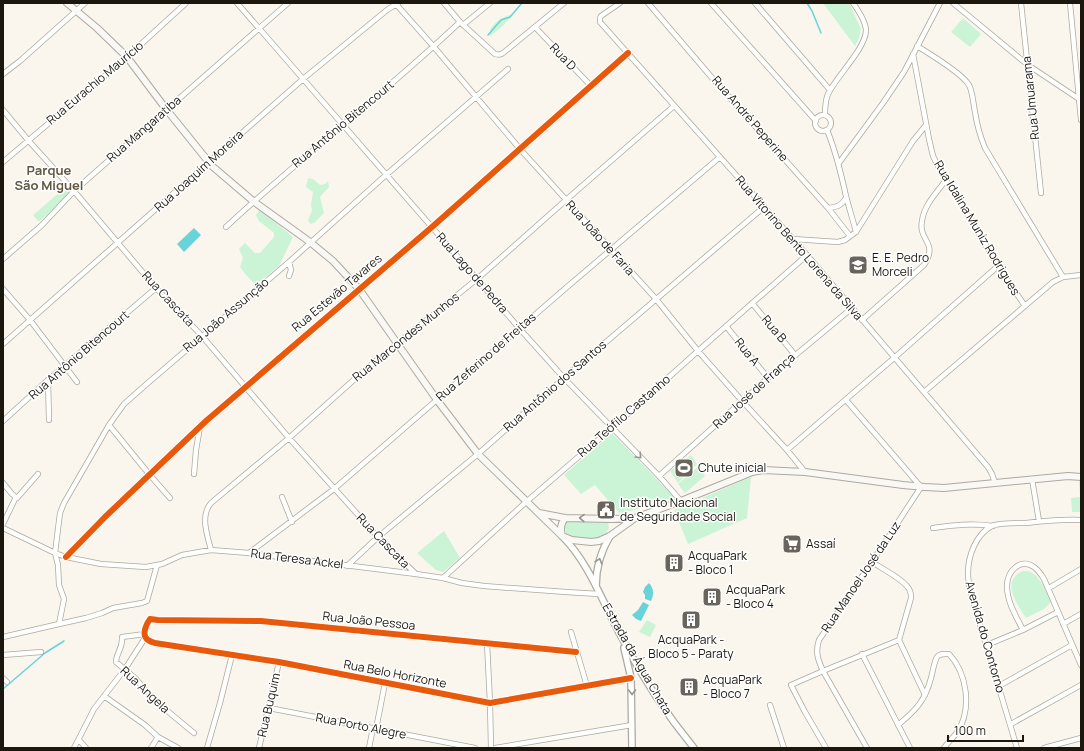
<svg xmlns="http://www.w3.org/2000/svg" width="1084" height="751" viewBox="0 0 1084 751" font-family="Manrope,sans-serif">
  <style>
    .green { fill: #caf4d5 }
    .water { fill: #68d3d9 }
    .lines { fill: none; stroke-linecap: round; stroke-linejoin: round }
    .stream { stroke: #68d3d9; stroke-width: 1.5 }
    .minor-casing { stroke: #ada9a1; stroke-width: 6 }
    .tertiary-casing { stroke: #ada9a1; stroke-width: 8 }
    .secondary-casing { stroke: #ada9a1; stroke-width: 8 }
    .minor { stroke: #fefefc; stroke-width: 4.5 }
    .tertiary { stroke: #fefefc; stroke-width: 5.5 }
    .secondary { stroke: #faf8f4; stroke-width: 6 }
    .cycleway-casing { stroke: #fff; stroke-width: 8 }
    .cycleway { stroke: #e8590c; stroke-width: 6 }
    .oneway { stroke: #989691 }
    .oneway2 { stroke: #96938c }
    .labels { text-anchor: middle; stroke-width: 3; stroke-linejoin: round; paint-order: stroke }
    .street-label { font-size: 12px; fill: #1c170e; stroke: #fff }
    .poi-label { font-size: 12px; fill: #1c170e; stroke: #fff; text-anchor: start }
    .neighbourhood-label { font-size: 13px; font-weight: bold; fill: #615740; stroke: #fff }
  </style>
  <rect width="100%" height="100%" fill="#faf6ed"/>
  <path class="green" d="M823 3H849L861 29 859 38 855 46Z
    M510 15 512 17 505 23V24L489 37C490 35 490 33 490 31 492 23 503 17 510 15Z
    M963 18 981 34 970 47 951 32Z
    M308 178 313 179 320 185 325 184 328 181 329 187 320 197 324 213 314 223 311 224 308 221 312 210 311 205 313 192 306 187Z
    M66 187 71 191 53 209 40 221H38L33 215Z
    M260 209 293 237 279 266 256 285 246 275 240 267 243 258 239 249 245 243 255 253H260L274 237V233L259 221 256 215Z
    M612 433 674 497C656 504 638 510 619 513L595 485 581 494 564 475Z
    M691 455 697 464 678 483 670 471Z
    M699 466 705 476 685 493 678 484Z
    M751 477 747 518 688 544 674 510Z
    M1079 481H1081V512H1072L1071 498 1080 497Z
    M567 521 608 522 609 528 605 535 598 538H586L575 537 566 533 565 527Z
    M444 531 460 558 443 572 436 570 417 553Z
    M1023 571C1037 568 1046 591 1051 602L1044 609 1026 618C1017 604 1000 581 1023 571Z
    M647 620 656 625 650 637 639 632Z"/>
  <path class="water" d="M194 228 201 235 184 252 177 244Z
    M649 583C654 588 654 595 651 601L645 599V595L643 592 645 587Z
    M643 602 649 605 641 621 636 619 632 615 638 610Z"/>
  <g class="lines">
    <path class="stream" d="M807 3 812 11 821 33
      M488 35 501 20 510 17 522 3
      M3 689 45 653 64 641"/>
    <g class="minor-casing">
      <path id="minor" d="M237 3 477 279 519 328 564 378 659 476 681 501
        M395 3 434 47 520 149 656 299 698 351 743 402 787 450 805 472
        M444 3 460 22 495 54C501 56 503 53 508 49L564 3
        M620 3 601 16 600 18V22L807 255 988 467 992 474 995 483
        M648 3 713 79 828 208 850 236
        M711 3 816 121
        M755 3 830 90
        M953 3 1028 65 1079 99
        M1021 3 1041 193
        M1070 3 1081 120
        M463 25 490 3
        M535 27 591 86
        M917 46C930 54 962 73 969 85 973 93 973 103 975 112 977 125 980 136 985 148L1063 277
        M913 54 929 139 933 156 941 172 962 205 998 266 1025 306
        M3 74 20 61 85 3
        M3 110 28 140 74 191 156 288 202 336 289 438 378 537 416 574
        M825 115C825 108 825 101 828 94 836 77 865 49 866 31 866 23 858 10 853 3
        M815 123a8 8 0 1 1 16 0a8 8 0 1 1-16 0Z
        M827 130C836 152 841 173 846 196 849 208 853 220 856 232
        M3 162 127 57 186 3
        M839 163 883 103 904 72 940 3
        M828 208C837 207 841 206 846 198
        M226 227C302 156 385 93 460 22
        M793 239 838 242 845 240 856 232 913 141 926 125
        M3 259 42 225 74 191 288 3
        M289 262 291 270 289 276
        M3 289 30 320 77 382
        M752 303 795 355
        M862 320 924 265C939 242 918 241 922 221 924 205 937 192 946 180
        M726 326 768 378
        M3 344 303 79 387 10 398 3
        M48 380 49 420
        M924 392 1053 282 1063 277 1081 275
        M846 400 921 487 872 562 819 640C815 652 818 660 823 671L867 748
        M3 421 48 380 156 288
        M109 425 149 474 170 498
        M787 450 894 358 998 266
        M194 474 196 450 200 427
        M659 476 768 378 852 308
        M1032 479 1039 521
        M3 483 12 494 17 498 15 499 3 524
        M282 497 292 522
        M17 498 38 474
        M3 528 55 553 66 557 101 564 146 567 162 564 182 555 211 550 249 553 416 574 443 578 462 583 484 586 566 592 599 594
        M933 528C955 525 971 523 993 526
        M211 550C207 534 200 516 211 503L289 438 367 368 477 279 566 200 674 106
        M249 553 334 489 567 287 720 157
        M66 557 105 517 206 421 432 227 628 53
        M872 562C881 568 907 581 910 591 911 593 911 596 911 598L899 640
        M347 566 378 537 478 454 564 378 764 207
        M443 578 526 502 612 428 698 351 807 255
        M1049 588 1081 569
        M59 624 64 599 59 585 58 565 55 553 60 513 64 503 109 425 124 404 149 382 289 262 386 175 508 69
        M1063 624 1081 614
        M1023 630C1016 616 1007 602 1007 586 1007 572 1020 557 1034 567 1038 570 1041 574 1044 579L1081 665
        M571 632 587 686
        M145 634 122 637C123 649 116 653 116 662L135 678 150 695 164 708 177 719 194 733
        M3 637 59 624 86 618 102 613 113 608 142 603 147 601 157 565
        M899 640 925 695
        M487 643 490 703 491 748
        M987 645 1023 630 1058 612
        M576 652 261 621 158 620 150 619C147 623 142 633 146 638 148 641 152 642 155 643L279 662 490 703 631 678
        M862 654 910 748
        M3 655 41 652
        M3 678 7 682
        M999 686 1072 645
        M104 696 145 725 158 737 178 748
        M770 705 784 748
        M269 708 475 748
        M1011 724 1081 685
        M898 725C916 710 925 701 931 678 933 671 934 662 937 657 940 653 944 654 949 654 967 673 972 708 958 731 954 737 948 742 944 748
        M376 729 385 683
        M79 740 86 748
        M74 748 94 709 125 669 145 638
        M151 748 158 737
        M207 748 220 703 232 655
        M259 748 279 662
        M369 748 373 728
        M495 748 632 725
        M826 748 805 712 791 685 823 671 899 640
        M1017 748 969 588C969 583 968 578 968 573 968 556 976 534 992 526 998 523 1018 523 1026 523 1044 521 1063 519 1081 520
        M1044 748 1081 738"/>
    </g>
    <g class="tertiary-casing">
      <path id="tertiary" d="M562 536C590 564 603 604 622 638 642 677 666 714 694 748
        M596 586C596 567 601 551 610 536
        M624 648 631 678 632 748"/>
    </g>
    <g class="secondary-casing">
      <path id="secondary" d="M67 3 97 28 127 57 166 109 212 166 253 201 310 242 333 261 359 289 437 400 478 454 562 536 572 540 591 542 599 541 610 536 635 518
        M539 513 565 518 612 519 635 518 681 501 740 477 752 472 763 470 805 472 903 485 925 487 944 488 1068 476 1081 477
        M562 536C560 529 561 523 565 518"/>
    </g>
    <use href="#minor" class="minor"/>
    <use href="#tertiary" class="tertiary"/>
    <use href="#secondary" class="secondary"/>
    <g class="cycleway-casing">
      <path id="cycleway" d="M66 557 105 517 206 421 432 227 628 53
        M576 652 261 621 158 620 150 619C147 623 142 633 146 638 148 641 152 642 155 643L279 662 490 703 631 678"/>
    </g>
    <use href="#cycleway" class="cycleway"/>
  </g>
  <defs><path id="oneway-chevron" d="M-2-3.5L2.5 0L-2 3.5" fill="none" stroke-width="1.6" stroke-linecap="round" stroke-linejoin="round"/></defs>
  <g class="oneway">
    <use href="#oneway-chevron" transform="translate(639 456) rotate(46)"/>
    <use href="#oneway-chevron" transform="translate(599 561) rotate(-73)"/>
    <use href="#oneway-chevron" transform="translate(632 692) rotate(89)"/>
  </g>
  <use class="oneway2" href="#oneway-chevron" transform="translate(582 518) rotate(-179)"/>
  <defs>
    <g id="school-square" transform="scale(1)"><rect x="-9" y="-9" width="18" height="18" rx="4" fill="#6a655c" stroke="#fff"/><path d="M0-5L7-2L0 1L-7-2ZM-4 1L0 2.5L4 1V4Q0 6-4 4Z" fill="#fff"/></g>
    <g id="stadium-square" transform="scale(1)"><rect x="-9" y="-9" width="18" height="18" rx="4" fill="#6a655c" stroke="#fff"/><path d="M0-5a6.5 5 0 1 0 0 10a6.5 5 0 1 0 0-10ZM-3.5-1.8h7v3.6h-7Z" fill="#fff"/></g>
    <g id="civic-square" transform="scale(1)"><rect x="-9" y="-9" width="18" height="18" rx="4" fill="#6a655c" stroke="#fff"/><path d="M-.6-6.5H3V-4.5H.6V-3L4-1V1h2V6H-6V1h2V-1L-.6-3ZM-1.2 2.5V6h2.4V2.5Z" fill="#fff"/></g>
    <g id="supermarket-square" transform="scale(1)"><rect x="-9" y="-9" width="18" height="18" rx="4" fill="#6a655c" stroke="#fff"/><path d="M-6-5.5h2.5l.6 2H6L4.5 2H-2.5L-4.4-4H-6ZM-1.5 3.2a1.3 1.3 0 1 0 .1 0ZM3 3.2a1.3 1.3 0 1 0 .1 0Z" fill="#fff"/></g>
    <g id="building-square" transform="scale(1)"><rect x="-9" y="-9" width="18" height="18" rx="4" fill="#6a655c" stroke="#fff"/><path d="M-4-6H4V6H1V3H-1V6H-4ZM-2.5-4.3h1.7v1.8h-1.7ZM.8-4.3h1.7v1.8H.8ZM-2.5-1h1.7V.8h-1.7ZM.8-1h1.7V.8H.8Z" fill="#fff"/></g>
  </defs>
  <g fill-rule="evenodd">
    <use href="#school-square" x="858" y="265"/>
    <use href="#stadium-square" x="684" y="468"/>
    <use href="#civic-square" x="606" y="510"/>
    <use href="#supermarket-square" x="792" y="544"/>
    <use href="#building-square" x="674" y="563"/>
    <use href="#building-square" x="712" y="597"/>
    <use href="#building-square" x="691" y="620"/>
    <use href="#building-square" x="689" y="687"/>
  </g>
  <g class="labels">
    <g class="street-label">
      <text transform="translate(563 57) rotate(46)" y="4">Rua D</text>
      <text transform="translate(95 83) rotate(-40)" y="4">Rua Eurachio Maurício</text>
      <text transform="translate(1031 98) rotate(-96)" y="4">Rua Umuarama</text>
      <text transform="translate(750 119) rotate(49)" y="4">Rua André Peperine</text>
      <text transform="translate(343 124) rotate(-40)" y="4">Rua Antônio Bitencourt</text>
      <text transform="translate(144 129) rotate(-41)" y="4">Rua Mangaratiba</text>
      <text transform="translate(199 171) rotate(-42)" y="4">Rua Joaquim Moreira</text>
      <text transform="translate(977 228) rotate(59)" y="4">Rua Idalina Muniz Rodrigues</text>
      <text transform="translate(600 238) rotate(48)" y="4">Rua João de Faria</text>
      <text transform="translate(799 248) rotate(49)" y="4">Rua Vitorino Bento Lorena da Silva</text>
      <text transform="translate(472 273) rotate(49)" y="4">Rua Lago de Pedra</text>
      <text transform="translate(337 293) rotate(-40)" y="4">Rua Estevão Tavares</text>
      <text transform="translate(168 299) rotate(47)" y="4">Rua Cascata</text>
      <text transform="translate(226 315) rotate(-40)" y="4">Rua João Assunção</text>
      <text transform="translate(774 329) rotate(50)" y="4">Rua B</text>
      <text transform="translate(406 337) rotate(-39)" y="4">Rua Marcondes Munhos</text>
      <text transform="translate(747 352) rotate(51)" y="4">Rua A</text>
      <text transform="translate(79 355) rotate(-41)" y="4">Rua Antônio Bitencourt</text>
      <text transform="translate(486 357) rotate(-41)" y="4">Rua Zeferino de Freitas</text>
      <text transform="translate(555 386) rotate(-41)" y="4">Rua Antônio dos Santos</text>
      <text transform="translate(754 391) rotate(-42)" y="4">Rua José de França</text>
      <text transform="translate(624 416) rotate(-41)" y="4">Rua Teófilo Castanho</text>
      <text transform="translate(383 541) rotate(46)" y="4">Rua Cascata</text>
      <text transform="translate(297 559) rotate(7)" y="4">Rua Teresa Ackel</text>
      <text transform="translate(861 577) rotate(-56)" y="4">Rua Manoel José da Luz</text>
      <text transform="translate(369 621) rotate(6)" y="4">Rua João Pessoa</text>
      <text transform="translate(985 637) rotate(74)" y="4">Avenida do Contorno</text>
      <text transform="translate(637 659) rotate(60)" y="4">Estrada da Água Chata</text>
      <text transform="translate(395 674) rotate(11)" y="4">Rua Belo Horizonte</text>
      <text transform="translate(145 690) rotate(43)" y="4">Rua Angela</text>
      <text transform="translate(269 705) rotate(-77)" y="4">Rua Buquim</text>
      <text transform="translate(361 726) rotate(11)" y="4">Rua Porto Alegre</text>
    </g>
    <g class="poi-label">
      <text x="872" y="262">E. E. Pedro<tspan x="872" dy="14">Morceli</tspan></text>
      <text x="698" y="472">Chute inicial</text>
      <text x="620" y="507">Instituto Nacional<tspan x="620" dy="14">de Seguridade Social</tspan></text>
      <text x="806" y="548">Assaí</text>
      <text x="688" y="560">AcquaPark<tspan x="688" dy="14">- Bloco 1</tspan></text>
      <text x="726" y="594">AcquaPark<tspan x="726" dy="14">- Bloco 4</tspan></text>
      <text x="691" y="644" text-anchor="middle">AcquaPark -<tspan x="691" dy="14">Bloco 5 - Paraty</tspan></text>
      <text x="703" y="684">AcquaPark<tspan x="703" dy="14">- Bloco 7</tspan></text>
    </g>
    <g class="neighbourhood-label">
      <text x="49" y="175">Parque<tspan x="49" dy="15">São Miguel</tspan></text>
    </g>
  </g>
  <rect width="1084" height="751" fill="none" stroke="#1c170e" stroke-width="8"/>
  <path d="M948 735v6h75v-6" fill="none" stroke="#1c170e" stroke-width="2"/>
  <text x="954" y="735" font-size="12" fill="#1c170e" stroke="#ffffff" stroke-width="3" paint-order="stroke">100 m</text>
</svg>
